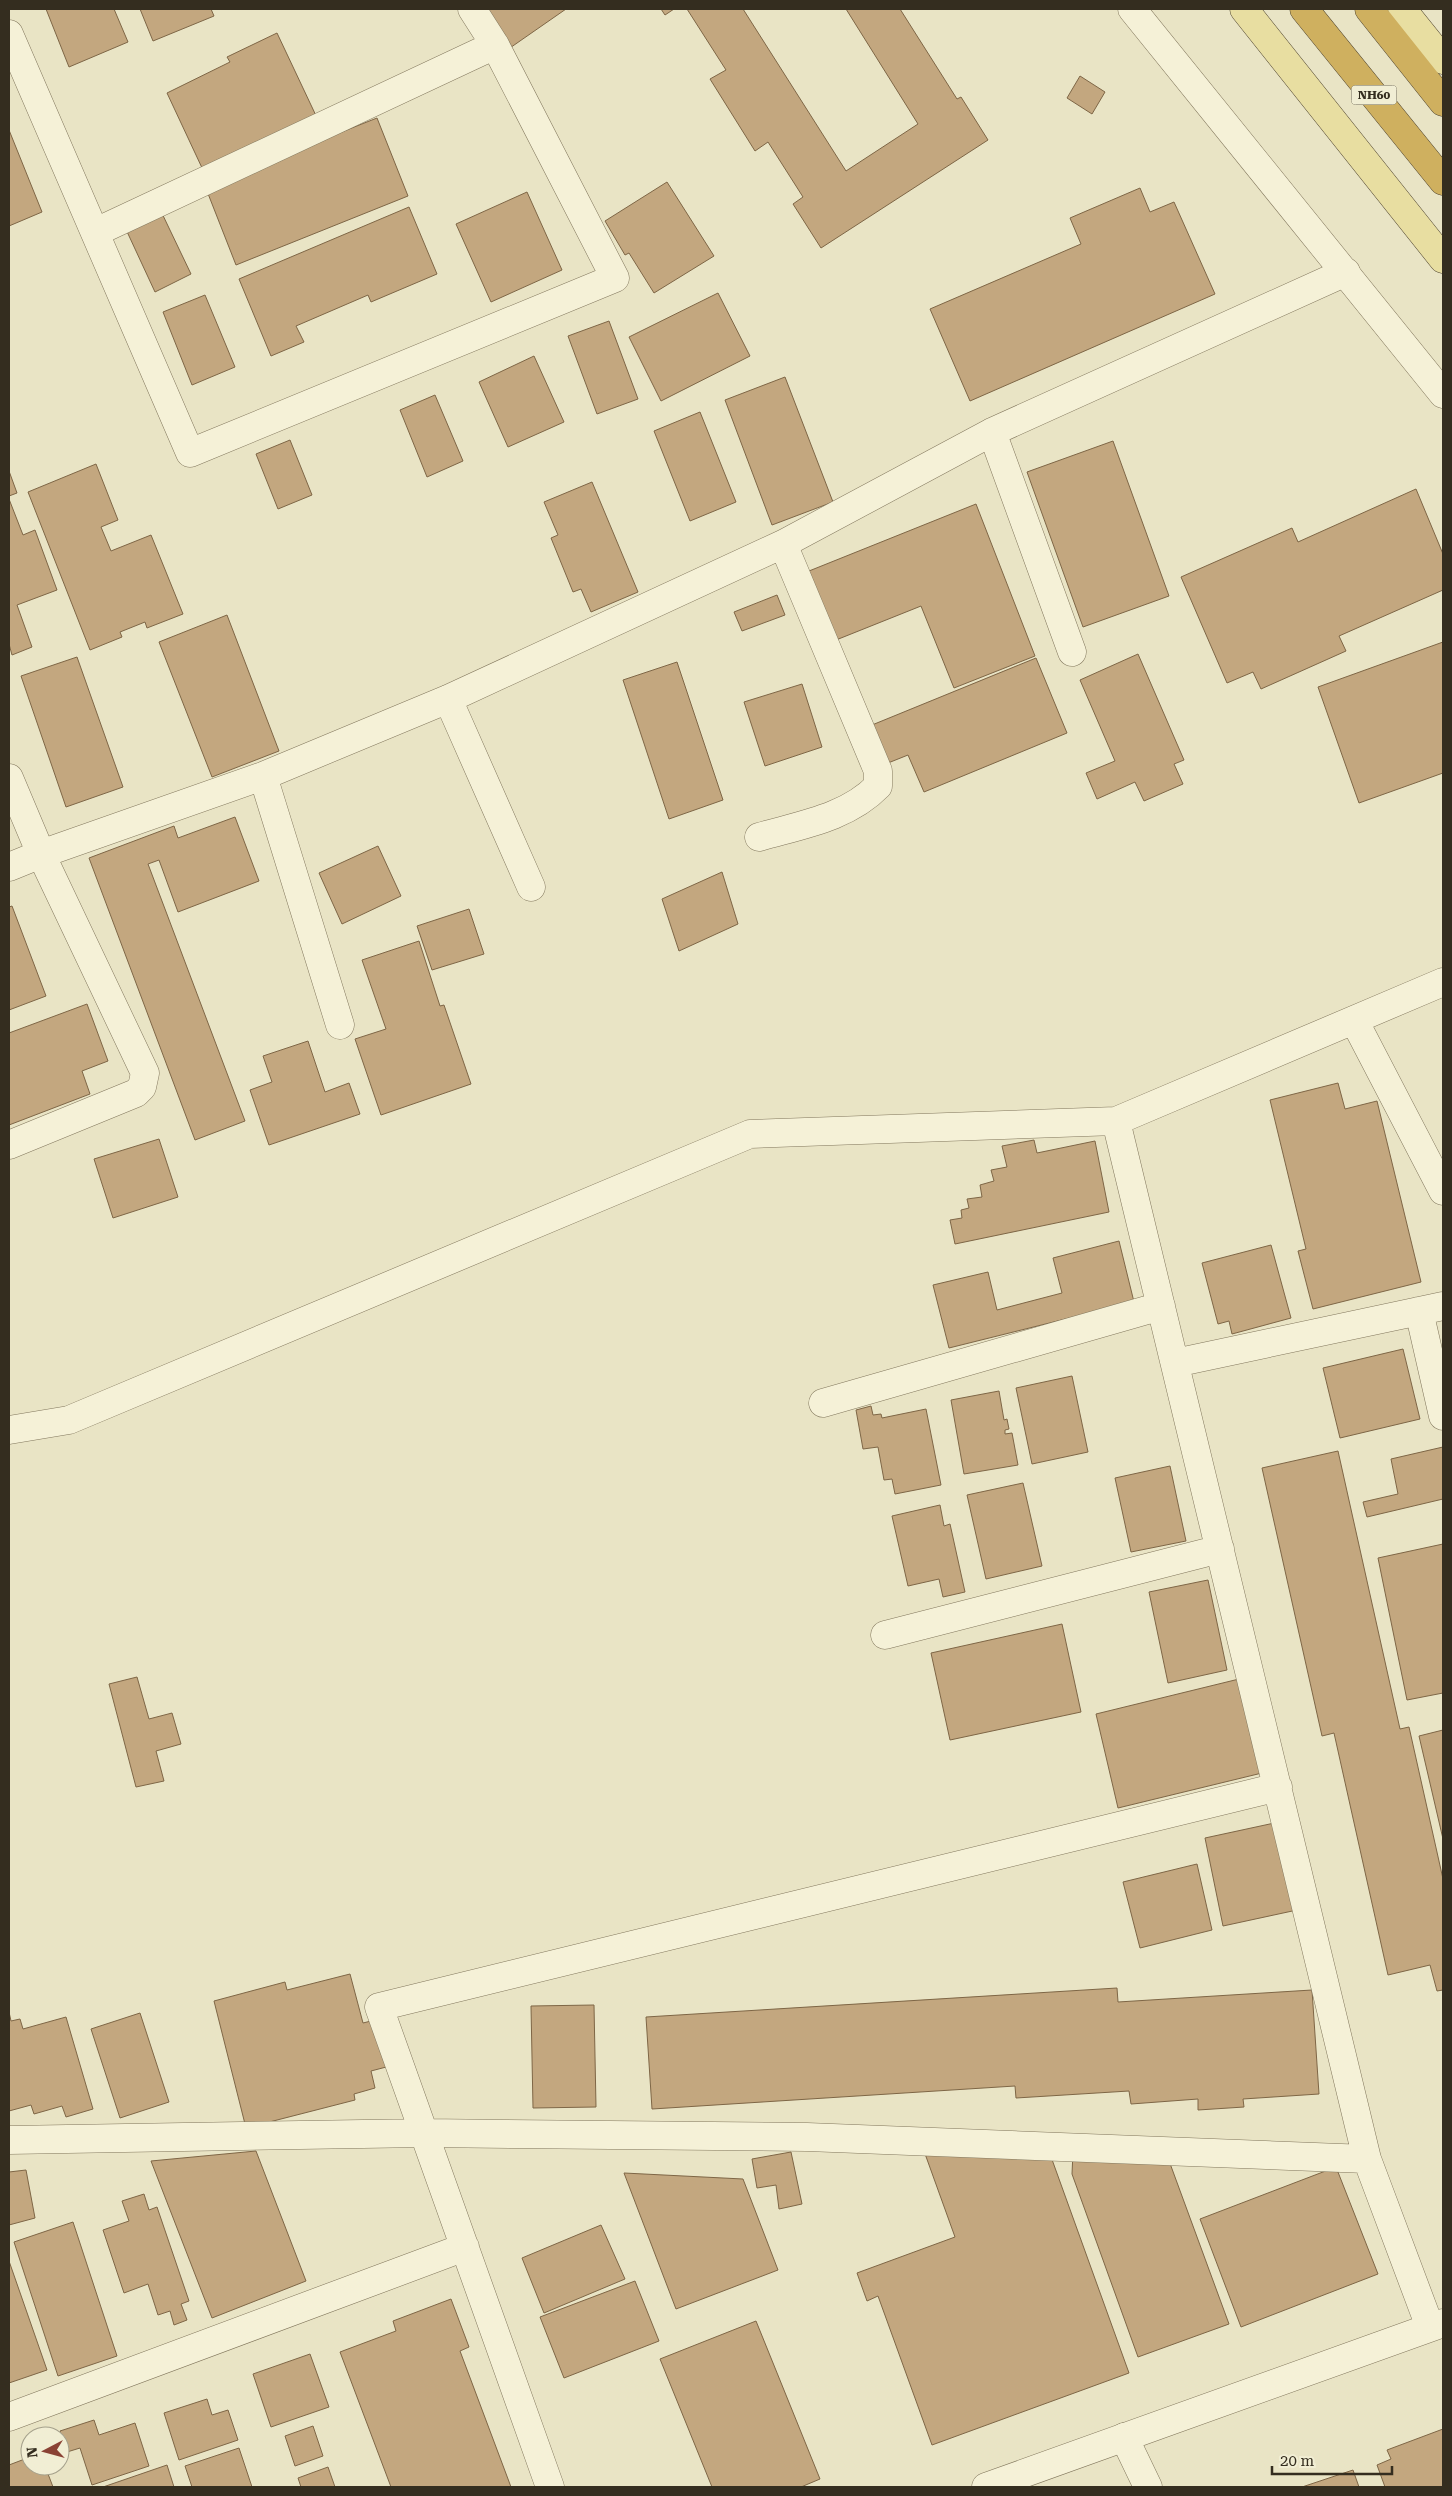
<svg xmlns="http://www.w3.org/2000/svg" width="1452" height="2496" viewBox="0 0 1452 2496" font-family="'Roboto Serif',serif">
  <style>
    .building { fill: #c3a77f; stroke: #7e6646 }
    .lines { fill: none; stroke-linecap: round; stroke-linejoin: round }
    .minor-casing { stroke: #82775d; stroke-width: 29 }
    .tertiary-casing { stroke: #82775d; stroke-width: 29 }
    .primary-casing { stroke: #504531; stroke-width: 29 }
    .motorway-casing { stroke: #504531; stroke-width: 29 }
    .minor { stroke: #f5f1d7; stroke-width: 28 }
    .tertiary { stroke: #f5f1d7; stroke-width: 28 }
    .primary { stroke: #e8dea1; stroke-width: 28 }
    .motorway { stroke: #cfb05f; stroke-width: 28 }
    .labels { text-anchor: middle; stroke-width: 4; stroke-linejoin: round; paint-order: stroke }
    .shield { fill: #f1eed4; stroke: #6d6755; stroke-width: 1 }
    .shield-label { font-size: 12px; font-weight: bold; fill: #342d1f }
  </style>
  <rect width="100%" height="100%" fill="#e9e4c5"/>
  <path class="building" d="M46 9H114L128 42 69 67Z
    M140 9H211L214 16 153 41Z
    M479 9H566L507 50Z
    M661 9H674L665 15Z
    M687 9H743L846 171 918 124 846 9H900L957 99 961 97 988 140 821 248 793 204 803 197 768 142 755 151 710 79 726 70Z
    M277 33 319 122 203 170 167 93 230 62 227 57Z
    M1080 76 1105 92 1092 114 1067 98Z
    M377 118 408 196 236 265 205 186Z
    M9 130 42 212 9 226Z
    M667 182 714 256 654 293 629 253 625 255 605 221Z
    M1140 188 1150 212 1174 202 1215 294 970 401 930 309 1081 244 1070 218Z
    M527 192 562 270 491 302 456 224Z
    M158 205 191 274 155 292 123 223Z
    M409 207 437 274 371 302 368 295 296 326 304 342 271 356 239 279Z
    M718 293 750 356 661 401 629 337Z
    M205 295 235 367 192 385 163 312Z
    M609 321 638 399 597 414 568 336Z
    M534 356 564 422 508 447 479 382Z
    M785 377 833 502 772 525 725 400Z
    M435 395 463 461 427 477 400 410Z
    M700 412 736 502 690 521 654 431Z
    M290 440 312 495 278 509 256 454Z
    M1113 441 1169 596 1083 627 1027 472Z
    M96 464 118 520 101 527 111 551 151 535 183 614 147 628 145 622 120 632 122 637 90 650 28 492Z
    M9 471 17 493 9 496Z
    M592 482 638 592 591 612 581 589 573 592 551 538 558 535 544 502Z
    M1416 489 1443 554V590L1339 636 1346 651 1261 689 1253 672 1227 683 1181 577 1292 528 1298 542Z
    M9 499 23 535 35 530 57 590 17 605 32 647 12 655 9 644Z
    M976 504 1035 656 954 688 921 606 836 640 809 571Z
    M777 595 785 615 742 631 734 612Z
    M227 615 279 751 212 777 159 642Z
    M1443 642V773L1359 803 1318 687Z
    M1138 654 1184 760 1174 764 1183 784 1144 801 1135 782 1097 799 1086 773 1115 761 1080 680Z
    M77 657 123 787 66 807 21 676Z
    M1036 658 1067 733 924 792 908 755 888 763 872 725Z
    M677 662 723 800 669 819 623 680Z
    M802 684 822 747 765 766 744 702Z
    M235 817 259 881 178 912 159 860 148 864 245 1121 195 1140 89 858 174 826 178 838Z
    M378 846 401 896 342 924 319 873Z
    M722 872 738 924 679 951 662 899Z
    M12 906 46 996 9 1010V907Z
    M469 909 484 954 432 970 417 926Z
    M419 941 440 1006 444 1005 471 1084 381 1115 355 1039 386 1029 362 960Z
    M87 1004 108 1061 82 1071 90 1094 9 1125V1033Z
    M308 1041 325 1092 349 1083 360 1114 269 1145 250 1090 272 1082 263 1056Z
    M1338 1083 1345 1109 1377 1101 1421 1282 1313 1309 1298 1251 1306 1249 1270 1100Z
    M159 1139 178 1197 113 1218 94 1159Z
    M1034 1140 1037 1153 1095 1141 1109 1212 955 1244 950 1220 962 1218 961 1210 969 1208 967 1199 982 1197 980 1185 994 1181 991 1170 1007 1167 1002 1146Z
    M1119 1241 1134 1302 949 1348 933 1285 988 1272 997 1310 1062 1293 1053 1258Z
    M1271 1245 1291 1318 1232 1334 1229 1321 1218 1324 1202 1263Z
    M1403 1349 1420 1419 1340 1438 1323 1368Z
    M1072 1376 1088 1452 1032 1464 1016 1388Z
    M999 1391 1004 1420 1007 1419 1009 1429 1005 1430V1434L1012 1433 1018 1465 964 1474 951 1400Z
    M871 1406 873 1415 881 1414 882 1418 926 1409 941 1485 895 1494 892 1479 884 1480 878 1447 863 1449 856 1410Z
    M1443 1447V1499L1367 1517 1363 1502 1398 1494 1391 1459Z
    M1338 1451 1400 1729 1409 1727 1443 1879V1990L1437 1991 1430 1965 1388 1975 1334 1733 1322 1736 1262 1468Z
    M1170 1466 1186 1541 1131 1552 1115 1478Z
    M1023 1483 1042 1566 986 1579 967 1495Z
    M940 1505 944 1526 950 1524 965 1592 943 1597 939 1579 908 1586 892 1516Z
    M1443 1544V1693L1407 1700 1378 1558Z
    M1208 1580 1227 1670 1168 1683 1149 1592Z
    M1062 1624 1081 1712 950 1740 931 1653Z
    M137 1677 149 1719 172 1713 181 1744 156 1751 164 1781 136 1787 109 1684Z
    M1239 1679 1262 1773 1118 1808 1096 1714Z
    M1443 1730V1839L1419 1736Z
    M1279 1822 1297 1910 1223 1926 1205 1838Z
    M1197 1864 1212 1930 1140 1948 1123 1882Z
    M350 1974 363 2023 379 2019 390 2066 371 2071 375 2088 354 2094 355 2100 246 2128 214 2001 285 1982 287 1990Z
    M1117 1988 1118 2002 1312 1990 1319 2094 1243 2099 1244 2107 1198 2110V2099L1131 2104 1129 2091 1016 2098 1015 2086 652 2109 646 2017Z
    M594 2005 596 2107 533 2108 531 2006Z
    M9 2012 11 2021 20 2019 23 2029 66 2017 93 2109 66 2117 62 2106 34 2114 31 2105 9 2111Z
    M140 2013 169 2102 120 2118 91 2029Z
    M256 2151 306 2281 212 2318 151 2161Z
    M924 2151 1050 2154 1129 2373 932 2445 878 2296 867 2301 857 2273 955 2237Z
    M791 2152 802 2204 779 2209 776 2185 757 2188 752 2159Z
    M1073 2152 1168 2158 1229 2324 1138 2357 1072 2174Z
    M1336 2167 1378 2274 1241 2327 1200 2219Z
    M26 2170 35 2218 9 2225V2172Z
    M624 2173 743 2179 778 2270 676 2309Z
    M144 2194 149 2210 157 2207 189 2301 181 2304 187 2320 174 2325 170 2311 158 2315 148 2284 124 2293 103 2230 129 2221 122 2201Z
    M73 2222 117 2356 58 2376 14 2242Z
    M601 2225 625 2279 544 2313 522 2258Z
    M9 2261 47 2370 9 2383Z
    M635 2281 659 2341 564 2378 540 2317Z
    M451 2299 469 2347 460 2351 511 2487H391L340 2352 396 2331 393 2321Z
    M756 2321 820 2479 801 2487H712L660 2359Z
    M310 2354 329 2407 271 2427 253 2374Z
    M207 2399 212 2415 228 2410 238 2440 179 2460 164 2413Z
    M94 2420 99 2435 135 2423 149 2466 92 2485 80 2448 67 2452 60 2431Z
    M313 2426 323 2456 295 2466 285 2436Z
    M1443 2429V2487H1385L1377 2465 1391 2459 1387 2450Z
    M239 2448 252 2487H192L185 2466Z
    M30 2457V2466H45L53 2487H9V2465Z
    M167 2465 174 2487H103Z
    M328 2467 335 2487H301L298 2478Z
    M1353 2470 1359 2487H1302Z"/>
  <g class="lines">
    <g class="minor-casing">
      <path id="minor" d="M9 34 190 453 615 278 495 45 472 9
        M96 232 495 45
        M992 432 1072 652
        M448 699 531 887
        M263 776 340 1025
        M9 778 41 854 145 1073 142 1087 136 1093 9 1145
        M759 837C800 825 847 818 878 786V771L783 544
        M9 867 41 854 263 776 448 699 783 544 992 432 1346 272
        M1354 1020 1443 1191
        M1419 1311 1443 1416
        M1175 1363 1443 1306
        M823 1403 1161 1306
        M9 1430 69 1420 750 1134 1116 1121
        M885 1635 1220 1549
        M9 2140 424 2133 807 2137 1367 2159
        M1430 2327 1367 2159 1116 1121 1443 982
        M9 2417 465 2247
        M1124 2437 1148 2487
        M550 2487 379 2007 1278 1787"/>
    </g>
    <g class="tertiary-casing">
      <path id="tertiary" d="M1132 9 1443 394
        M986 2487 1443 2323"/>
    </g>
    <g class="primary-casing">
      <path id="primary" d="M1244 9 1443 259
        M1402 9 1443 60"/>
    </g>
    <g class="motorway-casing">
      <path id="motorway" d="M1304 9 1443 181
        M1369 9 1443 102"/>
    </g>
    <use href="#minor" class="minor"/>
    <use href="#tertiary" class="tertiary"/>
    <use href="#primary" class="primary"/>
    <use href="#motorway" class="motorway"/>
  </g>
  <g class="labels">
    <rect class="shield" x="1351.5" y="85.5" width="45" height="19" rx="4"/>
    <g class="shield-label">
      <text x="1374" y="99">NH60</text>
    </g>
  </g>
  <rect width="1452" height="2496" fill="none" stroke="#342d1f" stroke-width="20"/>
  <g transform="translate(45 2451) rotate(264)"><circle r="24" fill="#f1eed4" stroke="#a5a18c"/>
  <path d="M0-4L9 19L0 12L-9 19Z" fill="#8a4234"/>
  <text y="-8" font-size="14" font-weight="bold" text-anchor="middle" fill="#342d1f">N</text>
  </g>
  <path d="M1272 2466v8h120v-8" fill="none" stroke="#342d1f" stroke-width="2.5"/>
  <text x="1280" y="2466" font-size="15" fill="#342d1f" stroke="#f1eed4" stroke-width="4" paint-order="stroke">20 m</text>
</svg>
